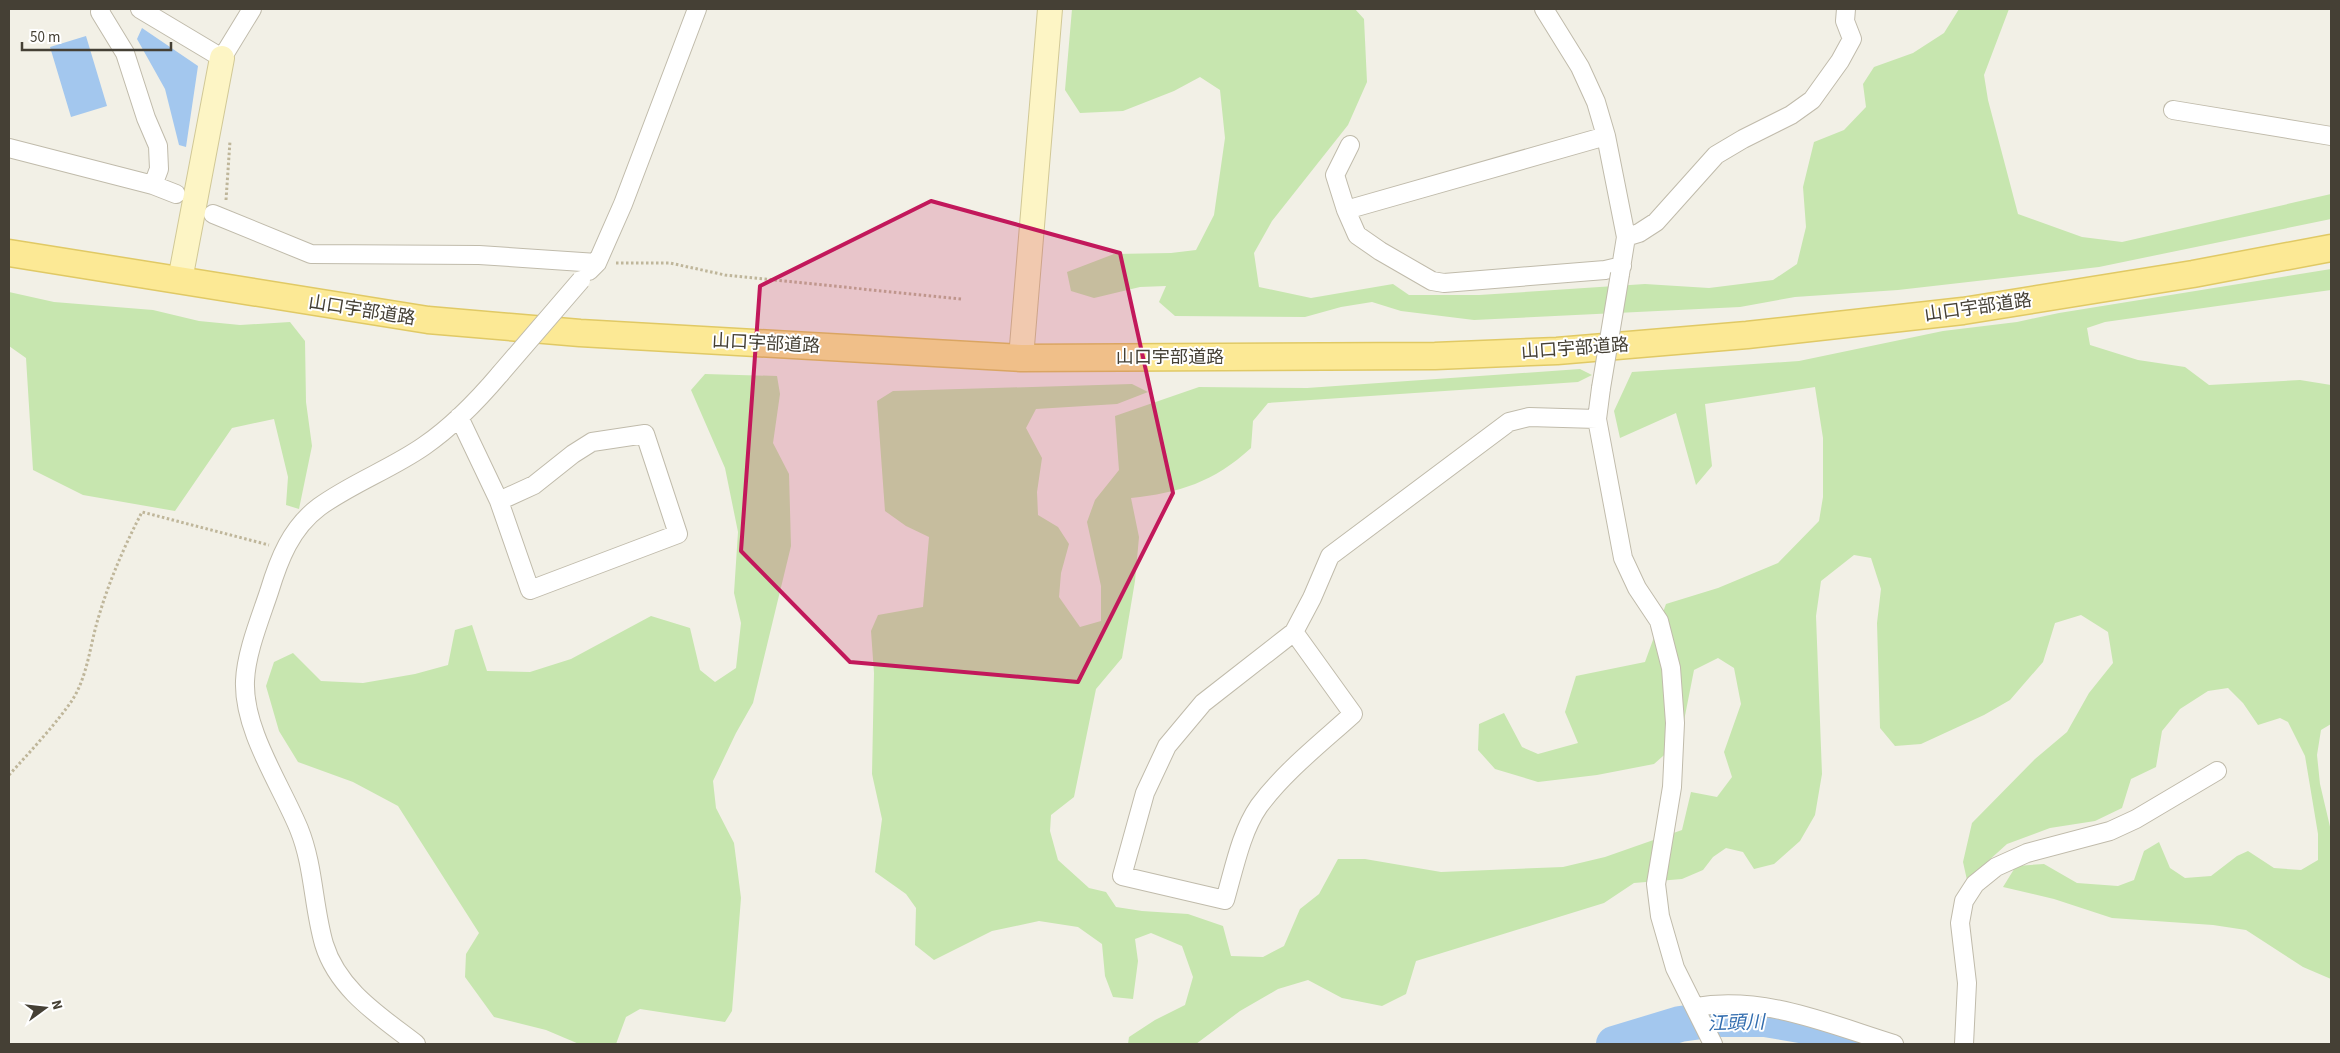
<svg xmlns="http://www.w3.org/2000/svg" width="2340" height="1053" viewBox="0 0 2340 1053" font-family="'Source Sans 3','Noto Sans JP',sans-serif">
  <style>
    .green { fill: #c7e6af }
    .water { fill: #a3c7ee }
    .lines { fill: none; stroke-linecap: round; stroke-linejoin: round }
    .river { stroke: #a3c7ee; stroke-width: 36 }
    .street-casing { stroke: #c0bbab; stroke-width: 20 }
    .secondary-casing { stroke: #d1c896; stroke-width: 26 }
    .primary-casing { stroke: #e0c965; stroke-width: 29 }
    .path { stroke: #bfb69a; stroke-width: 3; stroke-dasharray: 2.5 2.5; stroke-linecap: butt }
    .street { stroke: #fff; stroke-width: 18 }
    .secondary { stroke: #fdf5c5; stroke-width: 24 }
    .primary { stroke: #fce995; stroke-width: 26 }
    .street-bridge-casing { stroke: #c0bbab; stroke-width: 20; stroke-linecap: butt }
    .street-bridge { stroke: #fff; stroke-width: 18 }
    .marked { fill: #c2185b; fill-opacity: 0.2; stroke: #c2185b; stroke-width: 4; stroke-linejoin: round }
    .labels { text-anchor: middle; stroke-width: 4; stroke-linejoin: round; paint-order: stroke }
    .street-label { font-size: 18px; fill: #454035; stroke: #fff }
    .water-label { font-size: 19px; font-style: italic; fill: #316cae; stroke: #fff }
  </style>
  <rect width="100%" height="100%" fill="#f2f0e6"/>
  <path class="green" d="M1072 9H1355L1364 19 1367 82 1348 125 1272 221 1254 253 1259 287 1311 298 1393 284 1409 295H1479L1645 284 1709 288 1773 280 1797 264 1806 227 1803 187 1814 142 1844 130 1866 107 1863 84 1874 67 1913 53 1944 33 1959 9H2009L1984 75 1988 100 2018 214 2082 237 2122 242 2331 194V219L2099 267 1898 290 1795 297 1740 307 1474 320 1401 311 1372 302 1341 307 1305 317 1175 316 1159 302 1166 286 1140 287 1094 298 1071 291 1067 272 1114 254 1171 253 1196 250 1214 215 1225 138 1220 90 1200 77 1174 91 1123 111 1080 113 1065 90Z
    M2331 269V290L2105 322 2087 328 2090 345 2138 360 2185 367 2209 385 2300 380 2331 385V724L2321 730 2317 755 2320 784 2331 831V979L2303 967 2246 930 2213 925 2112 918 2054 899 2003 887 2016 866 2044 864 2077 883 2118 886 2134 880 2144 851 2159 842 2170 868 2185 878 2211 876 2237 856 2248 851 2274 868 2301 870 2318 860V834L2305 756 2288 722 2280 718 2258 725 2243 703 2228 688 2208 691 2180 709 2162 731 2156 767 2131 779 2122 808 2095 821 2050 828 2007 844 1967 880 1963 862 1972 823 2035 759 2067 732 2089 693 2113 663 2108 632 2081 615 2055 623 2043 662 2010 700 1984 715 1921 744 1895 746 1880 728 1877 623 1881 589 1871 558 1854 555 1821 581 1816 616 1822 774 1815 815 1800 841 1774 864 1754 869 1743 852 1726 848 1713 857 1703 870 1682 879 1634 883 1604 903 1416 961 1406 994 1382 1006 1342 998 1308 980 1278 989 1240 1011 1196 1044H1128L1129 1037 1155 1020 1185 1005 1193 977 1182 946 1151 933 1135 939 1138 961 1133 999 1113 997 1105 976 1102 944 1078 927 1039 921 992 931 934 960 915 945 916 908 906 894 875 872 882 819 872 774 874 673 871 631 878 615 923 607 929 537 906 526 885 511 877 401 893 391 1132 384 1148 392 1117 404 1036 409 1026 428 1042 458 1037 492 1038 515 1058 527 1069 544 1061 573 1059 597 1080 627 1101 621V586L1087 522 1095 500 1119 470 1115 416 1199 387 1307 388 1580 369 1592 375 1578 382 1268 403 1253 421 1251 448C1214 482 1179 493 1131 498L1139 537 1135 581 1122 658 1096 689 1074 797 1051 815 1050 831 1058 860 1089 888 1106 892 1116 907 1142 911 1188 914 1223 926 1231 956 1263 957 1284 946 1300 909 1319 894 1338 859H1365L1441 872 1563 867 1605 857 1682 830 1691 792 1717 797 1732 777 1724 752 1741 704 1734 668 1718 658 1694 670 1680 741 1654 764 1597 775 1538 782 1495 769 1478 750 1479 724 1504 713 1522 747 1538 754 1578 743 1565 712 1576 676 1645 662 1666 604 1718 588 1778 563 1819 521 1823 497V438L1815 387 1705 404 1712 466 1696 485 1676 413 1620 438 1614 411 1632 372 1799 361 1943 331 2017 322 2059 313Z
    M9 292 54 302 153 310 199 321 240 325 290 322 305 341 306 402 312 446 299 509 286 505 288 477 274 419 232 428 175 511 83 495 33 470 26 358 9 346Z
    M705 374 777 376 780 394 773 443 789 474 791 546 753 703 736 733 713 781 716 808 734 843 741 898 732 1011 725 1022 640 1009 626 1017 616 1044H579L546 1030 494 1017 465 977 466 954 479 933 398 806 353 782 298 762 279 731 266 686 274 662 293 653 321 681 363 683 415 674 448 665 455 630 472 625 487 671 530 672 571 659 651 616 690 628 700 670 715 682 736 668 741 623 734 593 738 532 725 468 691 390Z"/>
  <path class="water" d="M142 28 198 66 186 147 179 145 165 89 137 39Z
    M86 36 107 106 71 117 50 47Z"/>
  <g class="lines">
    <path class="river" d="M1614 1044 1680 1024 1716 1019H1765L1812 1027 1858 1044"/>
    <g class="street-casing">
      <path id="street" d="M101 9 100 12 125 53 146 118 158 146 159 169 153 185
        M140 9 222 58 252 9
        M1544 9 1580 67 1596 102 1606 136 1626 237 1620 274
        M2173 110 2331 136
        M1350 145 1335 175 1346 210 1357 235 1380 251 1432 281 1444 283 1605 270 1622 266
        M9 148 153 185 176 194
        M1346 210 1606 136
        M213 214 311 254 479 255 597 263
        M1626 237 1639 233 1656 222 1716 155 1743 139 1791 115 1812 100 1840 61 1852 39 1845 21 1846 9
        M589 271 597 263 623 204 697 9
        M1601 388 1597 419 1623 558 1637 588 1659 621 1671 668 1675 723 1672 787 1656 884 1660 916 1675 968 1713 1044
        M459 417 499 501 530 590 678 534 645 434 592 442 573 454 534 485 499 501
        M1294 632 1353 714C1321 743 1285 771 1259 806 1241 832 1234 869 1225 900L1122 876 1145 793 1167 746 1203 703 1294 632 1312 598 1330 556 1509 422 1529 417 1597 419
        M1695 1007C1764 995 1829 1024 1894 1044
        M416 1044C380 1016 338 990 324 944 313 906 314 866 299 829 281 785 243 730 245 681 246 653 260 619 269 592 279 559 291 528 319 507 352 483 391 469 424 446 453 426 478 400 500 374
        M1964 1044 1967 983 1960 923 1964 901 1975 884 1996 867 2027 853 2110 831 2136 819 2217 771"/>
    </g>
    <g class="secondary-casing">
      <path id="secondary" d="M180 280 222 58
        M1021 358 1050 9"/>
    </g>
    <g class="primary-casing">
      <path id="primary" d="M9 253 428 320 580 333 1021 358 1435 356 1557 351 1747 335 1963 311 2193 274 2331 248"/>
    </g>
    <path class="path" d="M226 200 230 141
      M616 263H670L725 275 961 299
      M9 775C28 754 57 723 73 699 88 674 90 645 98 619 109 581 124 547 142 512L269 545"/>
    <use href="#street" class="street"/>
    <use href="#secondary" class="secondary"/>
    <use href="#primary" class="primary"/>
    <g class="street-bridge-casing">
      <path id="street-bridge" d="M500 374 581 280
        M1601 388 1620 274"/>
    </g>
    <use href="#street-bridge" class="street-bridge"/>
  </g>
  <path class="marked" d="M931 201 1120 253 1173 493 1078 682 850 662 741 551 760 286Z"/>
  <g class="labels">
    <g class="street-label">
      <text transform="translate(1978 307) rotate(-8)" y="6">山口宇部道路</text>
      <text transform="translate(362 310) rotate(9)" y="6">山口宇部道路</text>
      <text transform="translate(766 343) rotate(3)" y="6">山口宇部道路</text>
      <text transform="translate(1575 348) rotate(-4)" y="6">山口宇部道路</text>
      <text x="1170" y="363">山口宇部道路</text>
    </g>
    <g class="water-label">
      <text transform="translate(1736 1022) rotate(-2)" y="7">江頭川</text>
    </g>
  </g>
  <rect width="2340" height="1053" fill="none" stroke="#454035" stroke-width="20"/>
  <g transform="translate(45 1008) rotate(75)" stroke="#ffffff" stroke-width="4" paint-order="stroke">
  <path d="M0-4L9 19L0 12L-9 19Z" fill="#454035"/>
  <text y="-8" font-size="14" font-weight="bold" text-anchor="middle" fill="#454035">N</text>
  </g>
  <path d="M22 42v8h149v-8" fill="none" stroke="#454035" stroke-width="2.5"/>
  <text x="30" y="42" font-size="15" fill="#454035" stroke="#ffffff" stroke-width="4" paint-order="stroke">50 m</text>
</svg>
